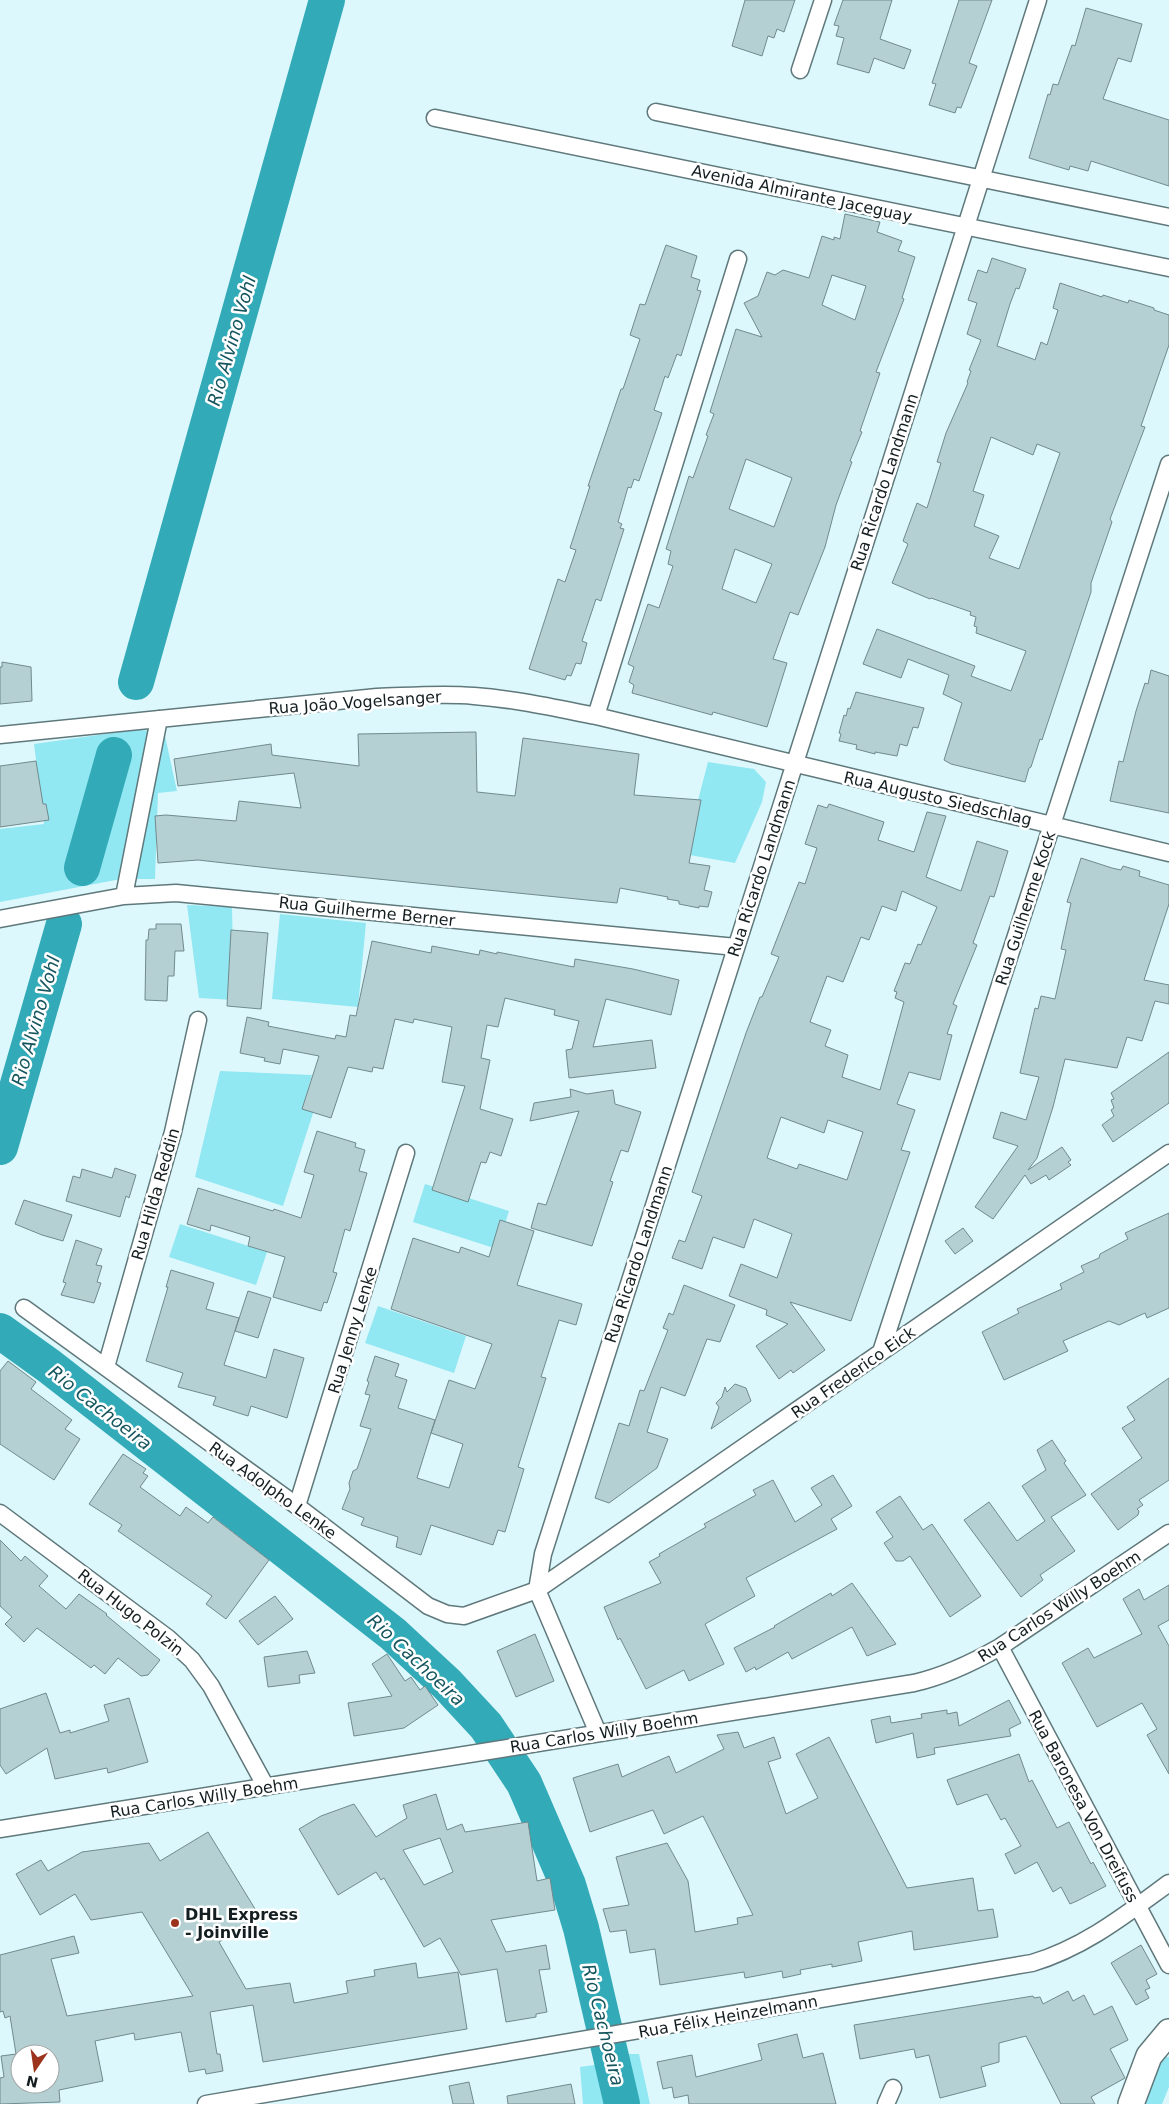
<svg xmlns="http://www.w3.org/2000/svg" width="1169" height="2104" viewBox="0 0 1169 2104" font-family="'DejaVu Sans',sans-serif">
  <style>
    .green { fill: #91e7f2 }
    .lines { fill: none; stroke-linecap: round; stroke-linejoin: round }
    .river { stroke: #32aab7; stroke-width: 36 }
    .building { fill: #b5d0d3; stroke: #708a8d; fill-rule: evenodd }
    .street-casing { stroke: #5f787b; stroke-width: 19 }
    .primary-casing { stroke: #5f787b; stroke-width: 28 }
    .street { stroke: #fff; stroke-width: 16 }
    .primary { stroke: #fff; stroke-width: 25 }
    .poi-dot { fill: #9c331d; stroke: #fff; stroke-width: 2 }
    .labels { text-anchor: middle; stroke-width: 5; stroke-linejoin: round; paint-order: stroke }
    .street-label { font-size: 16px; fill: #141e20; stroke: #fff }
    .poi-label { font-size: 16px; font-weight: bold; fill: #141e20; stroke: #fff; text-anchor: start }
    .water-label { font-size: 18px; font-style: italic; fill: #15565e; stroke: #fff }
  </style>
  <rect width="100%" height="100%" fill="#ddf8fc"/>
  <path class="green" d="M134 730 164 731 177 791 158 793 155 879H121L0 902V829L44 824 34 744Z
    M708 762 754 769 766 782 762 802 735 863 684 854Z
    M187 905 232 907 234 1000 199 998Z
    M280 914 366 923 358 1007 272 999Z
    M220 1071 312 1075 304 1104 315 1107 283 1206 195 1177Z
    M425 1184 509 1211 497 1249 413 1222Z
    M180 1224 267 1252 256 1285 169 1257Z
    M378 1306 466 1336 454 1373 365 1343Z
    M620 2054H639L650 2104H626L617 2066Z
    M1161 2057H1169V2087L1162 2104H1143Z
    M601 2064 609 2104H583L580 2067Z"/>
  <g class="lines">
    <path class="river" d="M136 682 327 0
      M82 868 114 755
      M0 1147 64 924
      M0 1331 49 1366 393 1634 447 1684 486 1726 524 1783 568 1885 581 1928 622 2104"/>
  </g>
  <path class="building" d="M745 0H795L784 32 777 29 774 38 768 36 762 56 732 46Z
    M843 0H892L880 39 911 50 904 69 874 58 869 73 837 64 844 38 836 36 839 26 834 25Z
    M959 0H992L969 63 977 66 961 108 957 107 955 113 929 105 936 84 932 83Z
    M1086 8 1142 24 1131 62 1118 58 1103 99 1169 120V186L1091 161 1088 171 1070 166 1069 170 1029 158 1048 94 1050 95 1053 84 1058 85 1072 45 1075 46Z
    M845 214 880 222 877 232 902 241 898 251 915 257 902 298 904 299 876 372 880 373 860 431 862 432 850 461 852 462 836 505 825 547 798 615 790 612 773 659 787 663 767 727 713 712 712 715 632 693 634 685 629 682 634 667 628 664 648 604 659 608 673 566 668 564 671 551 666 549 689 476 693 478 708 436 706 435 714 414 710 412 736 329 762 337 744 303 758 296 767 272 775 275 783 270 809 278 822 236 834 240V237L840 239ZM832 275 866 286 855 320 822 305ZM746 459 792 478 774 527 729 509ZM735 549 772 564 756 603 722 589Z
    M666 245 697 256 691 277 700 280 697 290 701 291 681 356 677 354 668 378 665 376 654 410 662 413 639 481 634 479 631 488 628 487 618 522 622 524 620 528 624 529 601 601 596 599 582 641 587 643 581 664 576 663 571 676 567 675 565 680 529 669 558 579 565 582 576 550 570 548 590 486H588L621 389H623L640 339 630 335 640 304 645 305Z
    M992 258 1026 269 1019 289 1016 288 1010 304 997 346 1033 359 1035 360 1041 342 1047 345 1058 310 1053 308 1060 283 1102 297 1103 295 1128 303 1129 300 1154 308V310L1169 315V345L1141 426 1145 427 1110 519 1112 522 1091 583V592L1042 740 1040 739 1031 767 1029 768 1025 782 951 764 944 760 962 703 943 694 949 675 908 659 901 678 863 664 877 629 975 666 971 676 1011 691 1026 651 976 633 977 627 974 626 976 617 970 615 971 612 931 598 930 599 892 583 908 544 903 541 917 503 927 508 941 463 937 462 946 433 968 383 967 382 971 371 969 370 981 340 967 334 977 303 968 300 978 270 987 273ZM991 437 1033 455 1037 444 1060 453 1019 569 989 558 999 536 974 526 984 495 973 491Z
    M2 662 31 667 32 701 0 704V667H2Z
    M1151 670 1169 676V813L1110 801 1119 761 1123 762 1136 711 1145 683 1148 684Z
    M856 692 924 708 918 728 913 727 907 746 900 744 897 756 875 752V754L856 749 857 745 839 741 841 734 839 733 844 715 846 716 848 708 850 709Z
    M476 732 477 792 515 796 523 738 639 754 634 795 701 800 689 863 710 866 704 890 712 892 708 907 699 906V908L679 904V901L667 899 668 897 620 888 617 903 278 869 198 860 158 863 155 816 166 815 236 821 239 801 301 808 294 773 178 786 174 759 271 744 272 755 359 766 358 734Z
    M36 761 43 804H46L49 820 0 827V766Z
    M829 804 884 822 878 840 914 852 927 812 946 816 926 877 961 891 977 841 1008 851 994 897 990 896 973 943 977 945 953 1004 957 1006 947 1034 952 1035 940 1080 909 1072 897 1104 915 1110 901 1150 910 1152 851 1321 790 1302 825 1350 793 1373 791 1370 779 1379 756 1346 788 1324 766 1315 767 1310 729 1296 741 1264 777 1278 792 1234 754 1219 744 1248 713 1237 702 1269 672 1258 679 1240 685 1242 702 1196 692 1192 746 1033 760 997H762L779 957 771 954 799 882 805 884 817 848 805 844 818 805 827 808ZM902 891 937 907 921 945 918 944 910 964 905 963 894 991 897 992 895 998 904 1002 880 1090 842 1077 848 1055 825 1046 831 1030 810 1022 827 976 843 982 861 937 869 940 882 906 896 911ZM781 1117 824 1133 828 1120 863 1132 847 1180 799 1164 797 1169 767 1158Z
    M1081 858 1112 868 1121 870 1123 866 1140 871 1139 876 1169 885V904L1144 980 1169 985V1004L1155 1001 1142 1041 1127 1037 1117 1068 1065 1059 1053 1107 1037 1158 1028 1170 1062 1147 1071 1160 1068 1162 1071 1165 1049 1180 1046 1175 1031 1184 1025 1175 993 1219 975 1207 1018 1146 993 1138 1001 1112 1026 1120 1039 1077 1020 1073 1035 1008 1038 1009 1041 996 1055 999 1066 950 1061 949 1071 903 1067 902Z
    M156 924H181L184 951H175L174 976H168L167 1001 145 1000 146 940H148L149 929H156Z
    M231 930 268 933 261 1009 227 1006Z
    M372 941 431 953 432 946 479 955 480 950 497 954V952L574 967 575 959 633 969 679 980 671 1015 606 999 593 1047 652 1040 656 1068 569 1078 566 1050 572 1049 579 1021 554 1015 555 1010 505 998 498 1027 487 1025 481 1058 490 1060 480 1109 513 1119 501 1156 490 1152 486 1163 481 1162 468 1202 432 1190 465 1086 442 1082 452 1027 414 1019 413 1023 395 1019 383 1069 373 1067 372 1072 348 1067 331 1118 302 1109 319 1056 283 1049 280 1064 264 1061 265 1058 240 1053 247 1017 269 1022 268 1026 335 1039 336 1035 346 1037 350 1015 356 1016Z
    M1169 1052V1103L1113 1142 1102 1125 1114 1116 1111 1110 1114 1108 1111 1100 1114 1099 1111 1093Z
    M570 1089 587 1094 613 1090 615 1104 641 1112 628 1152 621 1150 610 1181 613 1182 592 1246 531 1228 538 1203 546 1205 579 1111 530 1121 534 1103 571 1097Z
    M317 1131 356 1143 355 1147 365 1150 359 1171 367 1173 350 1231 345 1229 333 1272 337 1273 327 1303 324 1302 321 1311 273 1297 285 1257 248 1246 250 1237 211 1225 210 1231 187 1224 198 1188 273 1211 274 1209 301 1218 314 1175 304 1172Z
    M115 1168 136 1175 129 1198 126 1196 120 1217 66 1201 73 1176 80 1178 82 1169 112 1178Z
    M24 1200 72 1215 63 1241 42 1235 15 1224Z
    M1169 1213V1308L1147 1318 1145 1313 1119 1325 1109 1321 1063 1341 1068 1351 1004 1380 982 1332 1019 1313 1017 1309 1062 1289 1060 1284 1084 1272 1081 1266 1099 1258 1100 1254 1128 1239 1125 1233Z
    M500 1220 534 1231 517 1285 582 1304 576 1325 559 1320 541 1377 546 1378 518 1467 524 1469 505 1532 498 1530 493 1545 431 1525 421 1555 396 1547 398 1537 361 1525 364 1518 342 1509 350 1489 349 1483 353 1471 357 1469 371 1429 360 1426 370 1395 365 1394 369 1382 367 1381 375 1356 399 1364 395 1376 407 1380 398 1408 435 1420 417 1478 449 1488 463 1444 431 1433 449 1380 475 1389 492 1344 391 1309 413 1238 459 1253 461 1247 489 1257Z
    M963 1228 973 1241 955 1254 945 1241Z
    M76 1240 102 1249 96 1265 102 1266 97 1282 101 1283 94 1303 61 1295 66 1283 63 1282Z
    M171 1270 214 1283 206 1309 239 1318 224 1365 266 1378 274 1349 304 1358 287 1418 251 1406 248 1416 213 1405 216 1397 178 1387 183 1373 146 1361 168 1287H166Z
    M684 1285 735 1305 720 1342 707 1339 685 1396 661 1387 647 1432 668 1439 657 1468 609 1503 595 1498 619 1423 629 1426 640 1390 644 1391 668 1330 663 1328 669 1313 673 1315Z
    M248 1291 271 1298 258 1338 235 1331Z
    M8 1361 36 1382 31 1389 72 1420 65 1429 80 1439 54 1480 0 1444V1371Z
    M1169 1378V1480L1139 1500 1143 1505 1137 1509 1139 1511 1138 1515 1118 1530 1091 1494 1142 1458 1122 1428 1135 1420 1127 1407Z
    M735 1384 746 1388 751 1401 711 1429 719 1407 716 1403 722 1397 725 1387 727 1392Z
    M1052 1440 1066 1461 1064 1463 1086 1495 1051 1517 1075 1551 1040 1575 1043 1580 1021 1597 964 1520 989 1502 1017 1541 1045 1521 1022 1486 1046 1470 1037 1450Z
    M123 1454 146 1469 143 1473 148 1476 140 1487 180 1516 186 1507 208 1523 213 1517 269 1560 226 1619 206 1604 212 1596 118 1531 122 1525 89 1504Z
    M833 1475 852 1506 831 1519 837 1529 746 1578 755 1596 705 1624 724 1664 689 1681 684 1670 646 1689 620 1638 618 1640 604 1607 661 1583 649 1562 660 1556 659 1554 706 1527 704 1524 756 1495 753 1490 773 1480 795 1522 822 1505 811 1488Z
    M900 1496 923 1530 932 1524 981 1596 950 1617 910 1556 903 1561H896L884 1543 893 1537 876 1512Z
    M0 1540 21 1561 25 1556 48 1576 39 1586 66 1609 79 1594 107 1614 106 1615 160 1660 148 1675 141 1676 118 1658 105 1674 94 1665 91 1668 37 1628 24 1642 5 1624 12 1617 0 1606Z
    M852 1583 896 1644 867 1656 852 1627 792 1659 788 1652 756 1670 755 1667 746 1672 734 1648 775 1627 774 1626 831 1593 832 1596Z
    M1169 1585V1620L1158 1626 1169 1646V1774L1147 1735 1157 1729 1142 1703 1097 1727 1062 1663 1088 1648 1094 1658 1142 1634 1123 1599 1139 1589 1144 1600Z
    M275 1596 293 1619 258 1645 239 1621Z
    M535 1634 554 1681 516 1697 497 1651Z
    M307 1651 315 1673 299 1675 300 1683 268 1687 264 1657Z
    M387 1654 405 1681 411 1677 420 1690 425 1686 438 1705 404 1728 354 1736 348 1703 392 1696 372 1664Z
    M46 1693 60 1733 70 1730V1733L109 1721 104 1705 129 1698 148 1762 108 1773 107 1768 55 1779 47 1748 6 1774 0 1765V1709Z
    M1009 1700 1021 1723 1009 1729 1011 1736 934 1748 935 1754 917 1758 913 1733 876 1743 871 1720 890 1716 891 1723 922 1718 921 1714 947 1710V1714L957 1712 959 1726Z
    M738 1732 744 1748 774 1737 781 1758 768 1762 786 1814 818 1798 796 1754 829 1737 907 1888 973 1878 978 1911 993 1909 998 1937 914 1950 912 1931 858 1942 862 1961 832 1967V1964L800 1970 801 1974 783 1978 782 1971 745 1978 744 1972 660 1985 655 1949 630 1953 626 1930 610 1932 603 1909 629 1905 616 1857 667 1843 688 1881 695 1932 738 1924 737 1918 753 1915 703 1816 664 1834 653 1810 590 1832 573 1778 618 1764 622 1777 669 1756 676 1773 724 1749 717 1735Z
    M1019 1754 1029 1782 1032 1780 1057 1828 1069 1822 1091 1864 1093 1862 1106 1886 1077 1901 1070 1904 1061 1887 1053 1892 1037 1862 1015 1874 1005 1854 1021 1846 1005 1818 1001 1820 987 1794 957 1805 947 1780Z
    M436 1794 447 1830 462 1824 465 1832 528 1822 537 1881 550 1878 555 1910 491 1920 506 1952 546 1945 550 1969 539 1970 547 2012 536 2014V2017L506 2022 497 1969 461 1975 440 1938 424 1947 384 1878 381 1880 376 1872 338 1895 299 1829 321 1816 354 1804 376 1837 407 1818 403 1805ZM440 1838 453 1872 424 1885 403 1850Z
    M208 1832 260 1917 219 1942 246 1989 290 1983 294 2003 348 1993 346 1981 375 1976 374 1970 416 1963 418 1978 458 1972 467 2029 263 2062 253 2005 210 2012 217 2054H220L223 2071 206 2074 205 2069 189 2072 181 2032 135 2040 134 2033 95 2041 103 2081 59 2090 60 2102 0 2104V2078L4 2077 1 2056 16 2054 10 2016 5 2018 3 2011 0 2012V1955L74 1936 79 1953 51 1959 67 2016 193 1996 142 1912 91 1920 75 1894 40 1915 16 1874 41 1860 48 1871 82 1852 149 1843 160 1861ZM20 2054H50V2084H20Z
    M1141 1945 1157 1974 1146 1980 1150 1988 1145 1990 1149 1998 1136 2005 1111 1963Z
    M1068 1991 1073 2001 1084 1995 1094 2015 1112 2006 1128 2040 1110 2049 1125 2078 1091 2097 1095 2104H1061L1026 2036 999 2043V2062L981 2067 986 2086 940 2098 929 2055 916 2058 914 2049 860 2059 854 2025 1033 1996 1034 1998 1040 1997 1043 2004Z
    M797 2034 803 2058 823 2053 836 2104H689L688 2095 674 2098 672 2087 663 2089 657 2062 692 2055 696 2077 762 2060 758 2044Z
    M469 2082 474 2104H453L449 2086Z
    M571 2084 575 2104H508L507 2096Z"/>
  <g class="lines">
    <g class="street-casing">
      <path id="street" d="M800 70 823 0
        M656 112 1169 217
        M435 118 1169 268
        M596 716 738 259
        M0 735 377 697C409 696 442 693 474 696 515 699 555 708 596 716L1169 853
        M124 896 159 719
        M0 919 124 896 176 893 736 947
        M24 1308 297 1506 428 1606 447 1614 464 1616 537 1590 1169 1153
        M881 1352 1169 464
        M106 1367 173 1132 198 1020
        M297 1506 406 1153
        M0 1513 168 1638 192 1660 211 1686 266 1787
        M1000 1647 1169 1965
        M598 1733 537 1590 543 1554 1038 0
        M0 1829 914 1683C945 1676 972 1663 1000 1647L1169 1533
        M206 2104 1032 1963C1085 1947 1125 1915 1169 1883
        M886 2104 893 2088"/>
    </g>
    <g class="primary-casing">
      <path id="primary" d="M1131 2104 1149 2056 1169 2032"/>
    </g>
    <use href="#street" class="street"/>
    <use href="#primary" class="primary"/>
  </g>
  <circle class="poi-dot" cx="175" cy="1923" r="5"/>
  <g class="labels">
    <g class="street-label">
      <text transform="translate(802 193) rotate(12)" y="6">Avenida Almirante Jaceguay</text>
      <text transform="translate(884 482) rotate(-72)" y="6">Rua Ricardo Landmann</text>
      <text transform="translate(355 702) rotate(-4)" y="6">Rua João Vogelsanger</text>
      <text transform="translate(938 798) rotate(13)" y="6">Rua Augusto Siedschlag</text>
      <text transform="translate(761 868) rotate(-72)" y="6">Rua Ricardo Landmann</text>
      <text transform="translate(1025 908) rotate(-72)" y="6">Rua Guilherme Kock</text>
      <text transform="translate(367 911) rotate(6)" y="6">Rua Guilherme Berner</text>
      <text transform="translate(155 1194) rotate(-74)" y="6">Rua Hilda Reddin</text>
      <text transform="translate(638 1254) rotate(-72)" y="6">Rua Ricardo Landmann</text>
      <text transform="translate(352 1330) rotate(-73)" y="6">Rua Jenny Lenke</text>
      <text transform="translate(853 1372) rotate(-35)" y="6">Rua Frederico Eick</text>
      <text transform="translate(273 1490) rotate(36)" y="6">Rua Adolpho Lenke</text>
      <text transform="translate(1059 1606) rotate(-33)" y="6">Rua Carlos Willy Boehm</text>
      <text transform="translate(131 1612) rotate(38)" y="6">Rua Hugo Polzin</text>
      <text transform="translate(604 1732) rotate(-9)" y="6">Rua Carlos Willy Boehm</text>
      <text transform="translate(204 1797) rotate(-9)" y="6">Rua Carlos Willy Boehm</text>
      <text transform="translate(1084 1806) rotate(62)" y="6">Rua Baronesa Von Dreifuss</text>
      <text transform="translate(728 2016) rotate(-10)" y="6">Rua Félix Heinzelmann</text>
    </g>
    <g class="poi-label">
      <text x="185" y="1920">DHL Express<tspan x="185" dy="18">- Joinville</tspan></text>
    </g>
    <g class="water-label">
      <text transform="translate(232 341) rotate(-74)" y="6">Rio Alvino Vohl</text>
      <text transform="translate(36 1021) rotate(-74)" y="6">Rio Alvino Vohl</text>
      <text transform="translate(100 1408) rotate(38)" y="6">Rio Cachoeira</text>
      <text transform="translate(416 1660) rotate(43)" y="6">Rio Cachoeira</text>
      <text transform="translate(603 2025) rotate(76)" y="6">Rio Cachoeira</text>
    </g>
  </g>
  <g transform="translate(35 2069) rotate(193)"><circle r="24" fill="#ffffff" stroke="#a1a5a6"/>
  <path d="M0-4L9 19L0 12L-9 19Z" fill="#9c331d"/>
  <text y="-8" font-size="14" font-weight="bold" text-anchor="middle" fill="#141e20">N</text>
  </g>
</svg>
